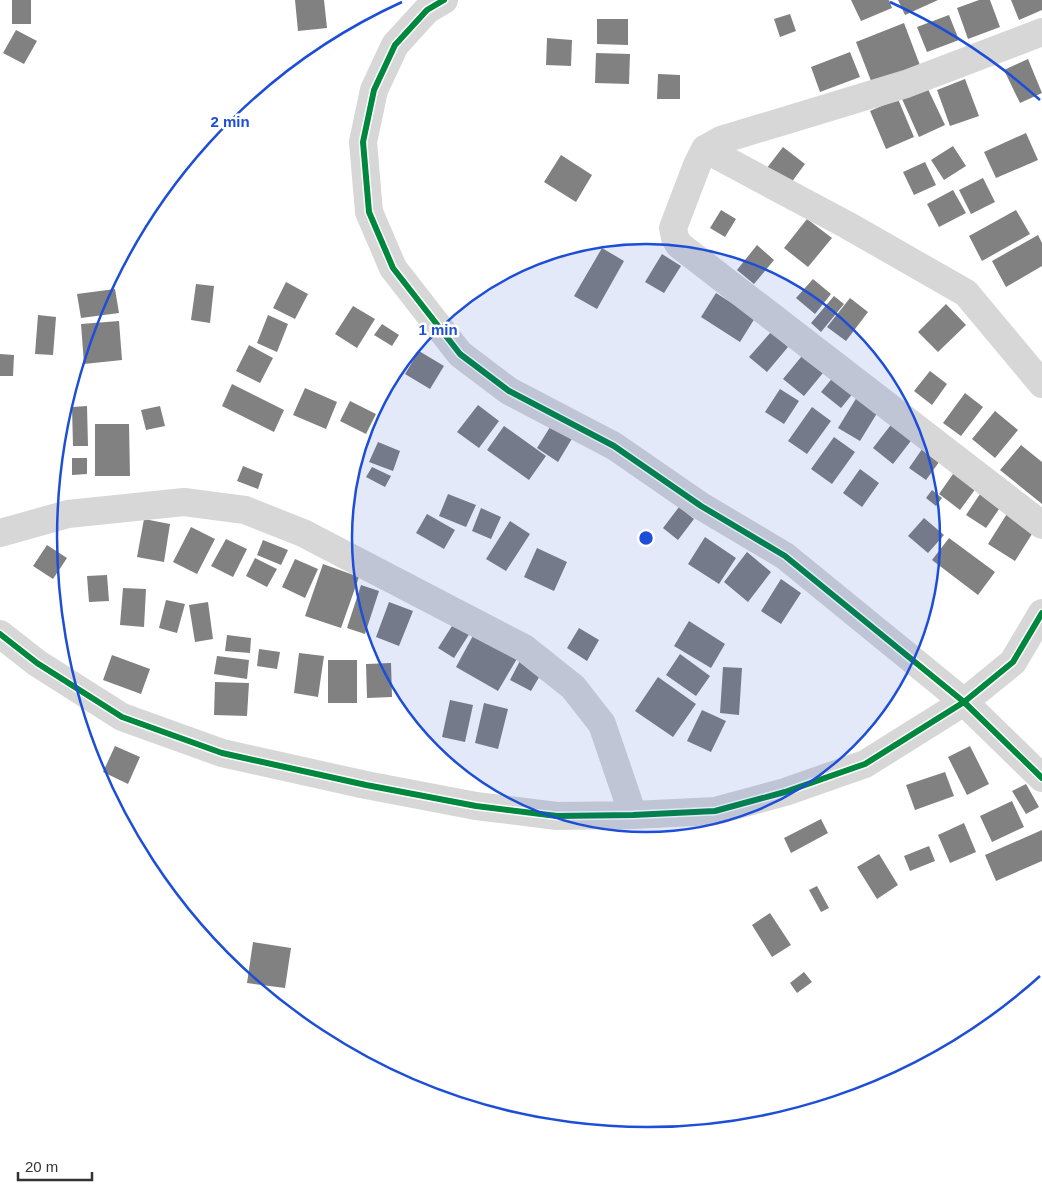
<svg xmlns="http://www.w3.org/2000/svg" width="1042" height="1197" viewBox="0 0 1042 1197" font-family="Helvetica,sans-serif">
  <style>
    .building { fill: #818181 }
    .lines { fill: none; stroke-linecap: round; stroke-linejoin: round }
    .minor { stroke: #d7d7d7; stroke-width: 28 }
    .cycleway-casing { stroke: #fff; stroke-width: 9 }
    .cycleway { stroke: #00873e; stroke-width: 6 }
    .ring { fill: none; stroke: #1d4ed8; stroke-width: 2.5 }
    .centre { fill: #1d4ed8; stroke: #fff; stroke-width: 2.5 }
    .ring-label { font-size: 15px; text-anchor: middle; font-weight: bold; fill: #1d4ed8; stroke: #fff; stroke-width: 5; stroke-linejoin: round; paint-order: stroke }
  </style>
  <rect width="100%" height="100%" fill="#fff"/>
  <path class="building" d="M12 0H31V24H12Z
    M295 0H324L327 28 298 31Z
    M851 0H889L892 8 861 21Z
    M898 0H938L905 15Z
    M979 0H990L1000 27 968 39 957 8Z
    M1011 0H1042V10L1019 20Z
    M790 14 796 31 780 37 774 19Z
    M949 15 959 40 927 52 917 27Z
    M597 19H628V45L597 44Z
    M904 23 921 68 873 86 856 42Z
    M16 30 37 41 24 64 3 53Z
    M547 38 572 40 571 66 546 65Z
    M850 52 860 77 820 92 811 67Z
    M596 53 630 54 629 84 595 83Z
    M1028 59 1042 93 1020 103 1004 70Z
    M658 74 680 75V99H657Z
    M965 79 979 116 950 126 937 90Z
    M927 87 945 125 919 137 902 99Z
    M898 99 914 137 886 149 870 111Z
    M1026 133 1038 160 996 178 984 152Z
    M953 146 966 166 944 180 931 160Z
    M783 147 805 164 785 191 763 173Z
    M561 155 592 175 576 202 544 182Z
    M925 162 936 185 914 195 903 172Z
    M983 178 995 202 971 214 959 190Z
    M953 190 966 213 939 227 927 204Z
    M721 210 736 219 725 237 710 228Z
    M1016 210 1030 234 982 261 969 236Z
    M807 219 832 238 808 267 784 248Z
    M1038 235 1042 243V266L1006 287 992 261Z
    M757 245 774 260 754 284 737 270Z
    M602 248 624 261 597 309 574 296Z
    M662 254 681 266 664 293 645 282Z
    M813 279 831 294 815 314 796 298Z
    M286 282 308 294 295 319 273 308Z
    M196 284 214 286 210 323 191 320Z
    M115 289 119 313 81 318 77 294Z
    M716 293 755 318 740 342 701 317Z
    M834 296 844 304 821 332 811 323Z
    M850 298 868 312 846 341 827 327Z
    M946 304 966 325 938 352 918 332Z
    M353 306 375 319 357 348 335 334Z
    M38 315 56 317 53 355 35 354Z
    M268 315 288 324 277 352 257 343Z
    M119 321 122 360 84 364 81 324Z
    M382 324 399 335 392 346 374 335Z
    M771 332 788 347 767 372 749 357Z
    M249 345 273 358 260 383 236 371Z
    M419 351 444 366 430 389 405 374Z
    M806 351 827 368 804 396 783 379Z
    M0 354 14 355 13 376H0Z
    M839 370 859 386 841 408 821 392Z
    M930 371 947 384 932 405 914 391Z
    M232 384 284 410 274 432 222 406Z
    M305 388 337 402 326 429 293 415Z
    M780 389 799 401 784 424 765 412Z
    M965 393 983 407 961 436 943 423Z
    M857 397 879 410 860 441 838 428Z
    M350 401 376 414 366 434 340 421Z
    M478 405 499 421 479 448 457 432Z
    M87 406 88 446H73L72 407Z
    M160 406 165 426 146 430 141 410Z
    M812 407 831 421 807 454 788 441Z
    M995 411 1018 430 995 458 972 439Z
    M897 417 917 433 893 464 873 448Z
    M95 424H129L130 476H95Z
    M552 424 573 437 558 462 537 448Z
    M504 426 546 456 529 480 487 450Z
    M834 437 855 452 832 484 811 469Z
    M378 442 400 451 393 471 369 462Z
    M927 442 945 454 926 480 909 468Z
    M1021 445 1042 462V504L1000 470Z
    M72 458H87V474L72 475Z
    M960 464 982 480 960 510 939 494Z
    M243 466 263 474 258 489 237 481Z
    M372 467 391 476 385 487 366 477Z
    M860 469 879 483 862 507 843 493Z
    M986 485 1006 499 986 528 966 515Z
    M932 490 942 498 936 506 926 498Z
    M448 494 476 505 466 527 439 516Z
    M679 507 694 519 678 540 663 528Z
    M481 508 501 517 491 539 472 531Z
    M1010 509 1037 526 1015 561 988 544Z
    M427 514 455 530 444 549 416 533Z
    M924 518 944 535 928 553 908 536Z
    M144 519 170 524 164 562 137 557Z
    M510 521 530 534 506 571 486 559Z
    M191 527 215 539 197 574 173 562Z
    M705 537 736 558 719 584 688 564Z
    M949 538 995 572 978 595 932 560Z
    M226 539 247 549 233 577 211 566Z
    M263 540 288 550 281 565 257 555Z
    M47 545 67 558 53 579 33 566Z
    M537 548 567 562 554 591 524 577Z
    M747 552 771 572 748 602 724 582Z
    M255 558 277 569 267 587 246 576Z
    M295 559 318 569 305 598 282 587Z
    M323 564 359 577 341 628 305 616Z
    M107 575 109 601 89 602 87 576Z
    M781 579 801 593 781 624 761 611Z
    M361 585 379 591 365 634 347 628Z
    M123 588 146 589 144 627 120 625Z
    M166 600 185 604 177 633 159 628Z
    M208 602 213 639 195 642 189 605Z
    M389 602 413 611 399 646 376 637Z
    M459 615 475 625 454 658 438 648Z
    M689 621 725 644 711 668 674 646Z
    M579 628 599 640 587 661 567 648Z
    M475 632 518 657 498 691 456 667Z
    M227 635 251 638 250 653 225 651Z
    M259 649 280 652 277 669 257 666Z
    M299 653 324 656 318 697 294 693Z
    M680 654 710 676 696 696 666 675Z
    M112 655 150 669 141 694 103 680Z
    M523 655 545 667 531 691 510 680Z
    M217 656 249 660 247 679 214 674Z
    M328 660H357V703H328Z
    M391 663 392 697 367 698 366 664Z
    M723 667 742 668 739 715 720 713Z
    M658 677 696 704 673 737 635 711Z
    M215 682 249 683 247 716 214 715Z
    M450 700 473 705 465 742 442 737Z
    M484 703 508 709 498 749 475 743Z
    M702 710 726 721 711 752 687 741Z
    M115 746 140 757 128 784 103 772Z
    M970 746 989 784 967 795 948 757Z
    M945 772 954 796 915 810 906 785Z
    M1026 784 1039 807 1026 814 1012 791Z
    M1012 801 1024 827 992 842 980 816Z
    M821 819 828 833 791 853 784 838Z
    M964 823 976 852 950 863 938 835Z
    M1042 830V861L996 881 985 855Z
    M929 846 935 861 910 871 904 856Z
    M879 854 898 885 877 899 857 867Z
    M817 886 829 908 821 912 809 890Z
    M770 913 791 945 772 957 752 925Z
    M253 942 291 948 285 988 247 983Z
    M804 972 812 982 797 993 790 983Z"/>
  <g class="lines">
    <path class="minor" d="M444 0 427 10 395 45 374 90 363 142 369 212 393 268 460 354 509 391 614 446 701 506 785 556 964 702 1042 778
      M1042 32 906 84 721 140 705 149 697 165 673 228 675 238 679 245 1042 525
      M705 149 847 225 966 293 1042 384
      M0 533 68 514 184 502 245 510 303 533 524 648 573 687 602 724 633 815
      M0 634 37 663 122 717 222 753 366 785 476 806 557 816 633 815 715 811 785 792 865 764 964 702 1013 662 1042 613"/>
    <g class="cycleway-casing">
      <path id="cycleway" d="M444 0 427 10 395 45 374 90 363 142 369 212 393 268 460 354 509 391 614 446 701 506 785 556 964 702 1042 778
        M0 634 37 663 122 717 222 753 366 785 476 806 557 816 633 815 715 811 785 792 865 764 964 702 1013 662 1042 613"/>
    </g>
    <use href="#cycleway" class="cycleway"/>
  </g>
  <circle cx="646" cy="538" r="294" fill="#1d4ed8" fill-opacity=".12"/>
  <g class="ring">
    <circle cx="646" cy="538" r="294"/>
    <path d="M1040 976A589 589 0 1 1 402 2M890 2A589 589 0 0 1 1040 100"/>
  </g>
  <circle cx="646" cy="538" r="8" class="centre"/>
  <g class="ring-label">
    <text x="230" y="127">2 min</text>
    <text x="438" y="335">1 min</text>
  </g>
  <path d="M18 1172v8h74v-8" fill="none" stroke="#333333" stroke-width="2.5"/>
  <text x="25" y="1172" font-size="15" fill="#333333" stroke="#ffffff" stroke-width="4" paint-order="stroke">20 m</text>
</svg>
